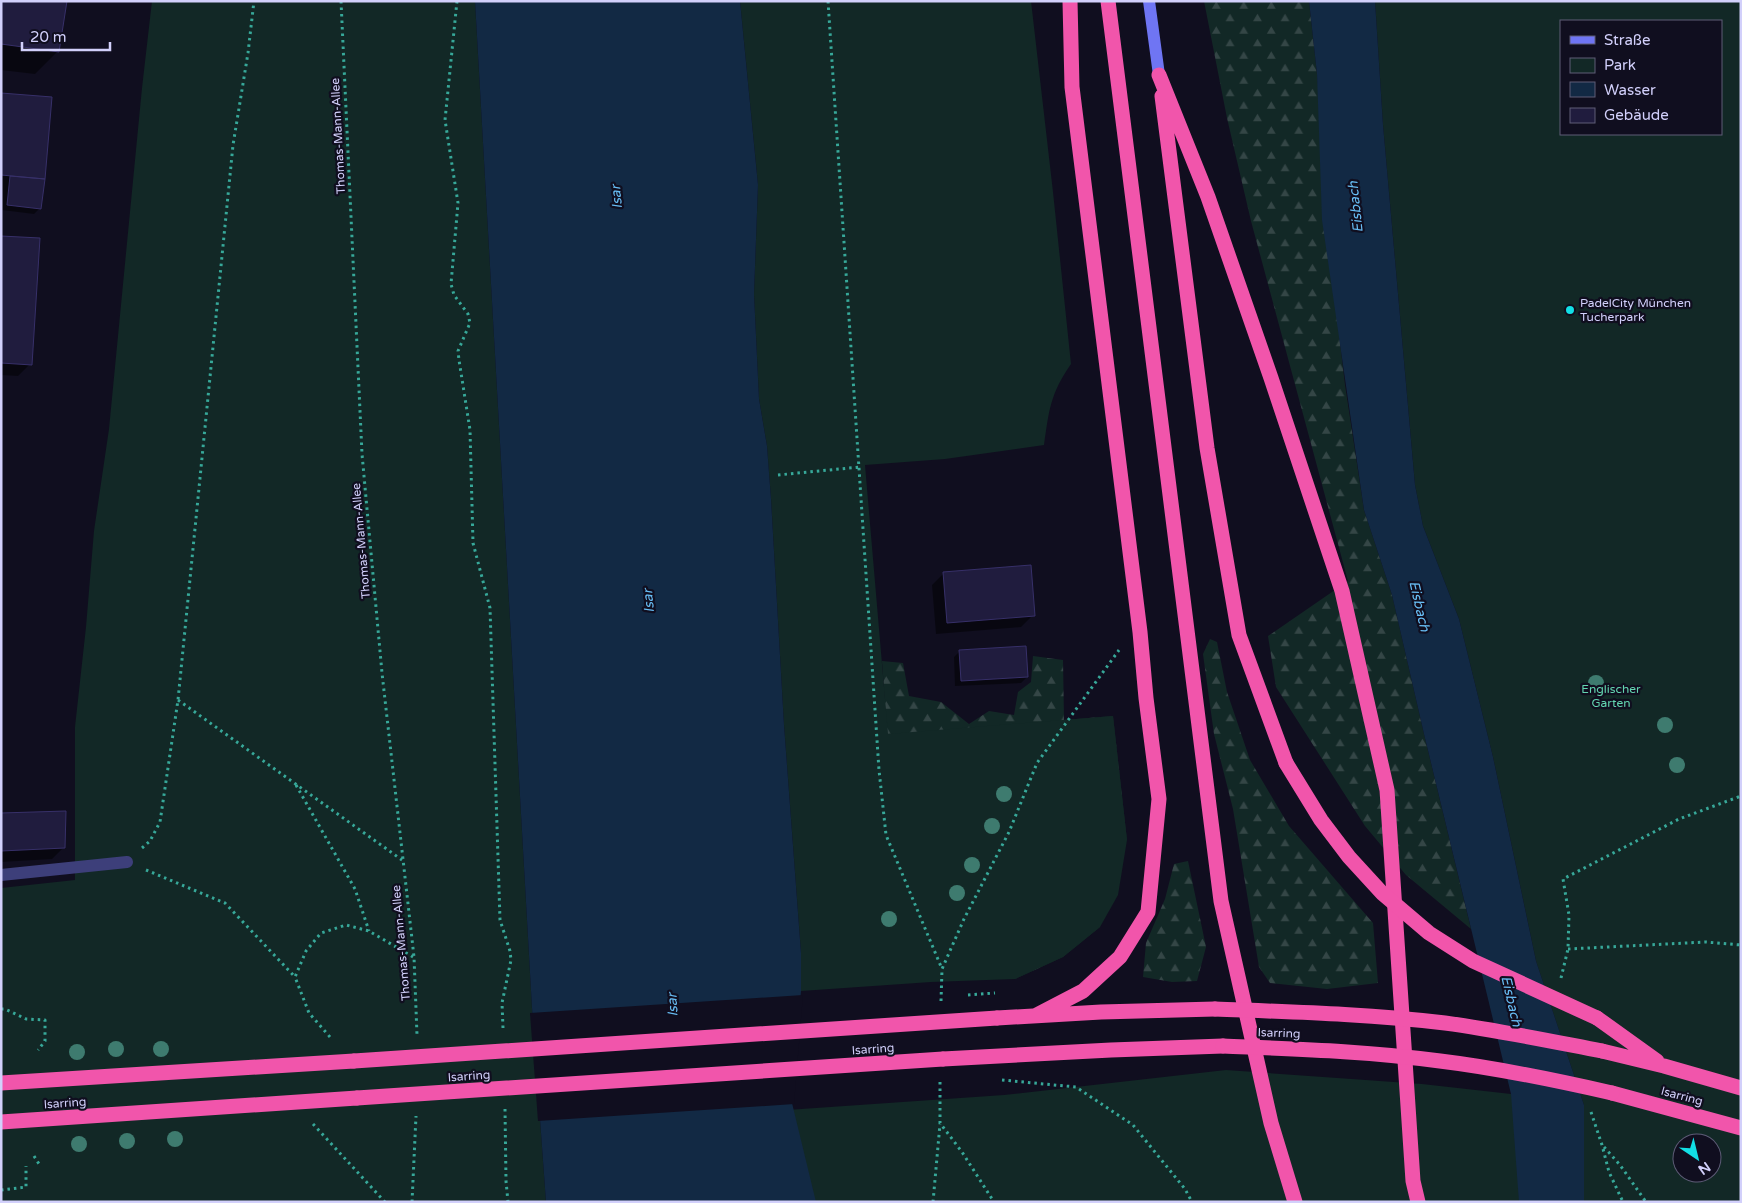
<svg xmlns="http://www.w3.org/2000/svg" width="1742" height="1203" viewBox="0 0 1742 1203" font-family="'Varela Round',sans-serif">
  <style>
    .forest { fill: url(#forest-firs) }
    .park { fill: #122826; fill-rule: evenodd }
    .water { fill: #122944 }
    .pier { fill: #100e1f }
    .shadow { fill: #0007 }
    .building { fill: #201c3e; stroke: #373069 }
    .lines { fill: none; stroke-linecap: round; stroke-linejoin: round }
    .path { stroke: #37a899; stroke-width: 3; stroke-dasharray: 2.5 4; stroke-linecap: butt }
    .lane { stroke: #3d3f7a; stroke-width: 12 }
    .secondary { stroke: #6f75f3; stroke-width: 12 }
    .highway { stroke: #f155ab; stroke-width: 15 }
    .path-bridge { stroke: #37a899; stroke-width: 3; stroke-dasharray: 2.5 4; stroke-linecap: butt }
    .highway-bridge { stroke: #f155ab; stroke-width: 15 }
    .tree { fill: #3e7b6f }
    .poi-dot { fill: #12dfe5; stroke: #100e1f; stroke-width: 2 }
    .labels { text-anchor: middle; stroke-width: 4.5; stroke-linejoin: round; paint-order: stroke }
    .street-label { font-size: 12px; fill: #d2d0fb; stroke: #100e1f }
    .poi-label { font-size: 12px; fill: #d2d0fb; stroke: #100e1f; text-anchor: start }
    .park-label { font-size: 12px; fill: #63d5b0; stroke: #100e1f }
    .water-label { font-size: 14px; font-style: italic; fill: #67bcf3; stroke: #100e1f }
  </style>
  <defs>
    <pattern id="forest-firs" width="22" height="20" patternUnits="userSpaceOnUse" patternTransform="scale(1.25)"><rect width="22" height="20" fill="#122826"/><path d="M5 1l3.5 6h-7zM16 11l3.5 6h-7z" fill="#344646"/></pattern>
  </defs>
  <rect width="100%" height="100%" fill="#100e1f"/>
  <path class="forest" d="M1204 1H1309L1317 74 1339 334 1345 385 1364 510 1392 595 1424 734 1471 929 1406 875 1365 826 1276 687 1268 636 1348 581 1251 221 1227 118Z
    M1210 639 1217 642 1227 692 1250 760 1289 826 1373 923 1378 983 1327 989 1270 983 1259 967 1233 809 1214 734 1203 654Z
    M1033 656 1063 660 1064 720 1113 716 1127 840 1092 836 1100 927 1063 957 1015 979 887 734 882 661 903 663 909 696 941 702 969 724 989 711 1014 715 1018 692 1031 682Z
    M1188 861 1206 947 1197 981 1172 982 1143 977 1146 943 1165 899 1174 864Z"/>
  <path class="park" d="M152 1H475L532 1008 546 1202H1V888L75 880V727L86 627 94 531 109 429 142 88Z
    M740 1H1031L1053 192 1071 364C1050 394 1049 411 1044 445L945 459 865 465 888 734 1113 716 1127 840 1118 895 1100 927 1063 957 1015 979 931 982 801 991V953L784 725 771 499 767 446 759 399 754 294 758 185Z
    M1375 1H1741V1202H794L787 1110 1004 1095 1226 1070 1422 1084 1511 1094 1584 1105 1536 961 1493 757 1459 619 1423 526 1415 485 1383 125ZM1561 21H1721V134H1561ZM1682 1143H1712V1173H1682Z"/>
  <path class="water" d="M475 1H740L758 185 754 294 759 399 767 446 771 499 784 725 801 953V991L792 1103 816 1202H546L532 1008Z
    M1309 1H1375L1383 125 1415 485 1423 526 1459 619 1493 757 1536 961 1584 1105V1202H1519L1511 1094 1424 734 1392 595 1364 510 1322 220 1317 74Z"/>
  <path class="pier" d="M803 995 794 1104 538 1121 530 1013Z"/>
  <path class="shadow" d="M1 1 58 51 35 74 1 70Z
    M1 94 44 179 40 208 34 214 2 210Z
    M1 237 30 364 18 376 1 375Z
    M944 573 1033 615 1021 627 936 634 932 585Z
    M959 652 1027 677 1021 683 955 686 954 657Z
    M1 814 64 847 52 859 1 862Z"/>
  <path class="building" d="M1 1H67L59 52 1 44Z
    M1 93 52 97 45 179 1 175Z
    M10 176 45 179 41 209 7 205Z
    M1 236 40 238 32 365 1 363Z
    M1031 565 1035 616 947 623 943 572Z
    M1026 646 1028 677 961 681 959 650Z
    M66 811 65 848 1 851V813Z"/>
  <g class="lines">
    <path class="path" d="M341 1 362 454 382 673 414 957 417 1035
      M457 1 445 120 458 203 451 284 454 295 468 314 470 323 458 351 459 360 470 430 473 543 490 608 500 920 510 951 511 960 502 1003 503 1028
      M828 1 879 770 886 835 942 969
      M778 475 860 467
      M178 700 402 860
      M296 785 355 889 369 931
      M142 848 150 841 160 822 178 700 233 145 248 53 254 1
      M146 870 225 903 295 977
      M1568 949 1706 942 1741 945
      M1561 978 1568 949 1569 915 1563 879 1679 819 1741 796
      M941 1001 942 969 964 919 1009 832 1037 763 1119 650
      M1 1009H5L26 1019 45 1020V1041L38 1050
      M330 1037 309 1013 295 977 306 951 321 933 346 925 369 931 413 957
      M1002 1080 1076 1087 1133 1125 1185 1189 1192 1202
      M940 1082V1123L962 1152 994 1202
      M505 1109 506 1181 508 1202
      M1591 1112 1602 1145 1609 1172 1623 1202
      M313 1124 385 1202
      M1604 1147 1620 1165 1646 1202
      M34 1156 39 1164
      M1 1190 26 1187V1166
      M412 1202 416 1116
      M933 1202 940 1124"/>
    <path class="lane" d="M1 875 127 862"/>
    <path class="secondary" d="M1149 1 1159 75"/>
    <path class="highway" d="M1108 1 1221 901 1271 1123 1295 1202
      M1159 75 1208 197 1271 378 1342 591 1387 790 1413 1181 1418 1202
      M1162 96 1207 448 1239 635 1286 763
      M1035 1016 1083 991 1120 957 1148 912 1159 799 1146 698 1140 632 1072 87 1070 1
      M997 1018 1101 1012 1215 1009
      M1597 1018 1657 1061
      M1602 1051 1664 1066 1741 1088
      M943 1059 1111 1050 1223 1046
      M1 1083 354 1061
      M1612 1093 1741 1128
      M1 1122 357 1098"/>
    <path class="path-bridge" d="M968 995 995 993"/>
    <path class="highway-bridge" d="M1286 763 1321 820 1349 857 1382 893 1429 933 1473 961 1597 1018
      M1215 1009C1292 1012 1369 1014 1445 1023 1498 1030 1550 1041 1602 1051
      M1223 1046C1295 1049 1368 1051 1440 1061 1498 1068 1555 1080 1612 1093
      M354 1061 997 1018
      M357 1098 943 1059"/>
  </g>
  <g class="tree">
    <circle cx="1596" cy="683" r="8"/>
    <circle cx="1665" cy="725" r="8"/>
    <circle cx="1677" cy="765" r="8"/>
    <circle cx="1004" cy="794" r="8"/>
    <circle cx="992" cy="826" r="8"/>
    <circle cx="972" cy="865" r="8"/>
    <circle cx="957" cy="893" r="8"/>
    <circle cx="889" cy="919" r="8"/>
    <circle cx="116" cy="1049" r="8"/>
    <circle cx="161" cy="1049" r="8"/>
    <circle cx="77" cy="1052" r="8"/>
    <circle cx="175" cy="1139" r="8"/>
    <circle cx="127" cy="1141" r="8"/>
    <circle cx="79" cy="1144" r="8"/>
  </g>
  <circle class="poi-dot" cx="1570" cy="310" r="5"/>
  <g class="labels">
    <g class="street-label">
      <text transform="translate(338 136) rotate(-93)" y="4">Thomas-Mann-Allee</text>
      <text transform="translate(361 541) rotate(-95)" y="4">Thomas-Mann-Allee</text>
      <text transform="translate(401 943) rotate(-95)" y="4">Thomas-Mann-Allee</text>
      <text transform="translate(1279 1033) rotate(2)" y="4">Isarring</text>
      <text transform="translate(873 1049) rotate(-4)" y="4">Isarring</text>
      <text transform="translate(469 1076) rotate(-4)" y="4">Isarring</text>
      <text transform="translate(1682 1096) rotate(15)" y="4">Isarring</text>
      <text transform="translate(65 1103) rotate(-4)" y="4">Isarring</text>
    </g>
    <g class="poi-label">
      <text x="1580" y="307">PadelCity München<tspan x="1580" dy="14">Tucherpark</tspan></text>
    </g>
    <g class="park-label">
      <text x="1611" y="693">Englischer<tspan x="1611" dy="14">Garten</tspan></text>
    </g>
    <g class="water-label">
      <text transform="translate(616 197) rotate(-95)" y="5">Isar</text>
      <text transform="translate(1355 207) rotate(-96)" y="5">Eisbach</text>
      <text transform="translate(648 601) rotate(-95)" y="5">Isar</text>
      <text transform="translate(1420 606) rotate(77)" y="5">Eisbach</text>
      <text transform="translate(1512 1001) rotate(77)" y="5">Eisbach</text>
      <text transform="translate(672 1005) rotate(-93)" y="5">Isar</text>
    </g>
  </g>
  <rect width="1742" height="1203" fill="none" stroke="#d2d0fb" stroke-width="5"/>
  <rect x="1560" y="20" width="162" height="115" fill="#100e1f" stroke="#5e5c77"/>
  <rect x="1570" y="36" width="25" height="8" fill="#6f75f3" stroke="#5e5c77"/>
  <text x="1604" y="45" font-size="15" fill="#d2d0fb">Straße</text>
  <rect x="1570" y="58" width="25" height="15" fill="#122826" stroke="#5e5c77"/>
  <text x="1604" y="70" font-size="15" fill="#d2d0fb">Park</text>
  <rect x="1570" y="82" width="25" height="15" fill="#122944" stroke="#5e5c77"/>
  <text x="1604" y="95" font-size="15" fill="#d2d0fb">Wasser</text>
  <rect x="1570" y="108" width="25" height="15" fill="#201c3e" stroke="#5e5c77"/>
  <text x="1604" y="120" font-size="15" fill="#d2d0fb">Gebäude</text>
  <g transform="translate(1697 1158) rotate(145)"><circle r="24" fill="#100e1f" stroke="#5e5c77"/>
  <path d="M0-4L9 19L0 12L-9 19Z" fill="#12dfe5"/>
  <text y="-8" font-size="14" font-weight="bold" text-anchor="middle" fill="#d2d0fb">N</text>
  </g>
  <path d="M22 42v8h88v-8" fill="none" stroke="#d2d0fb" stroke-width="2.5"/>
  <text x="30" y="42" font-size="15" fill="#d2d0fb" stroke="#100e1f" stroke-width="4" paint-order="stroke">20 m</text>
</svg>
